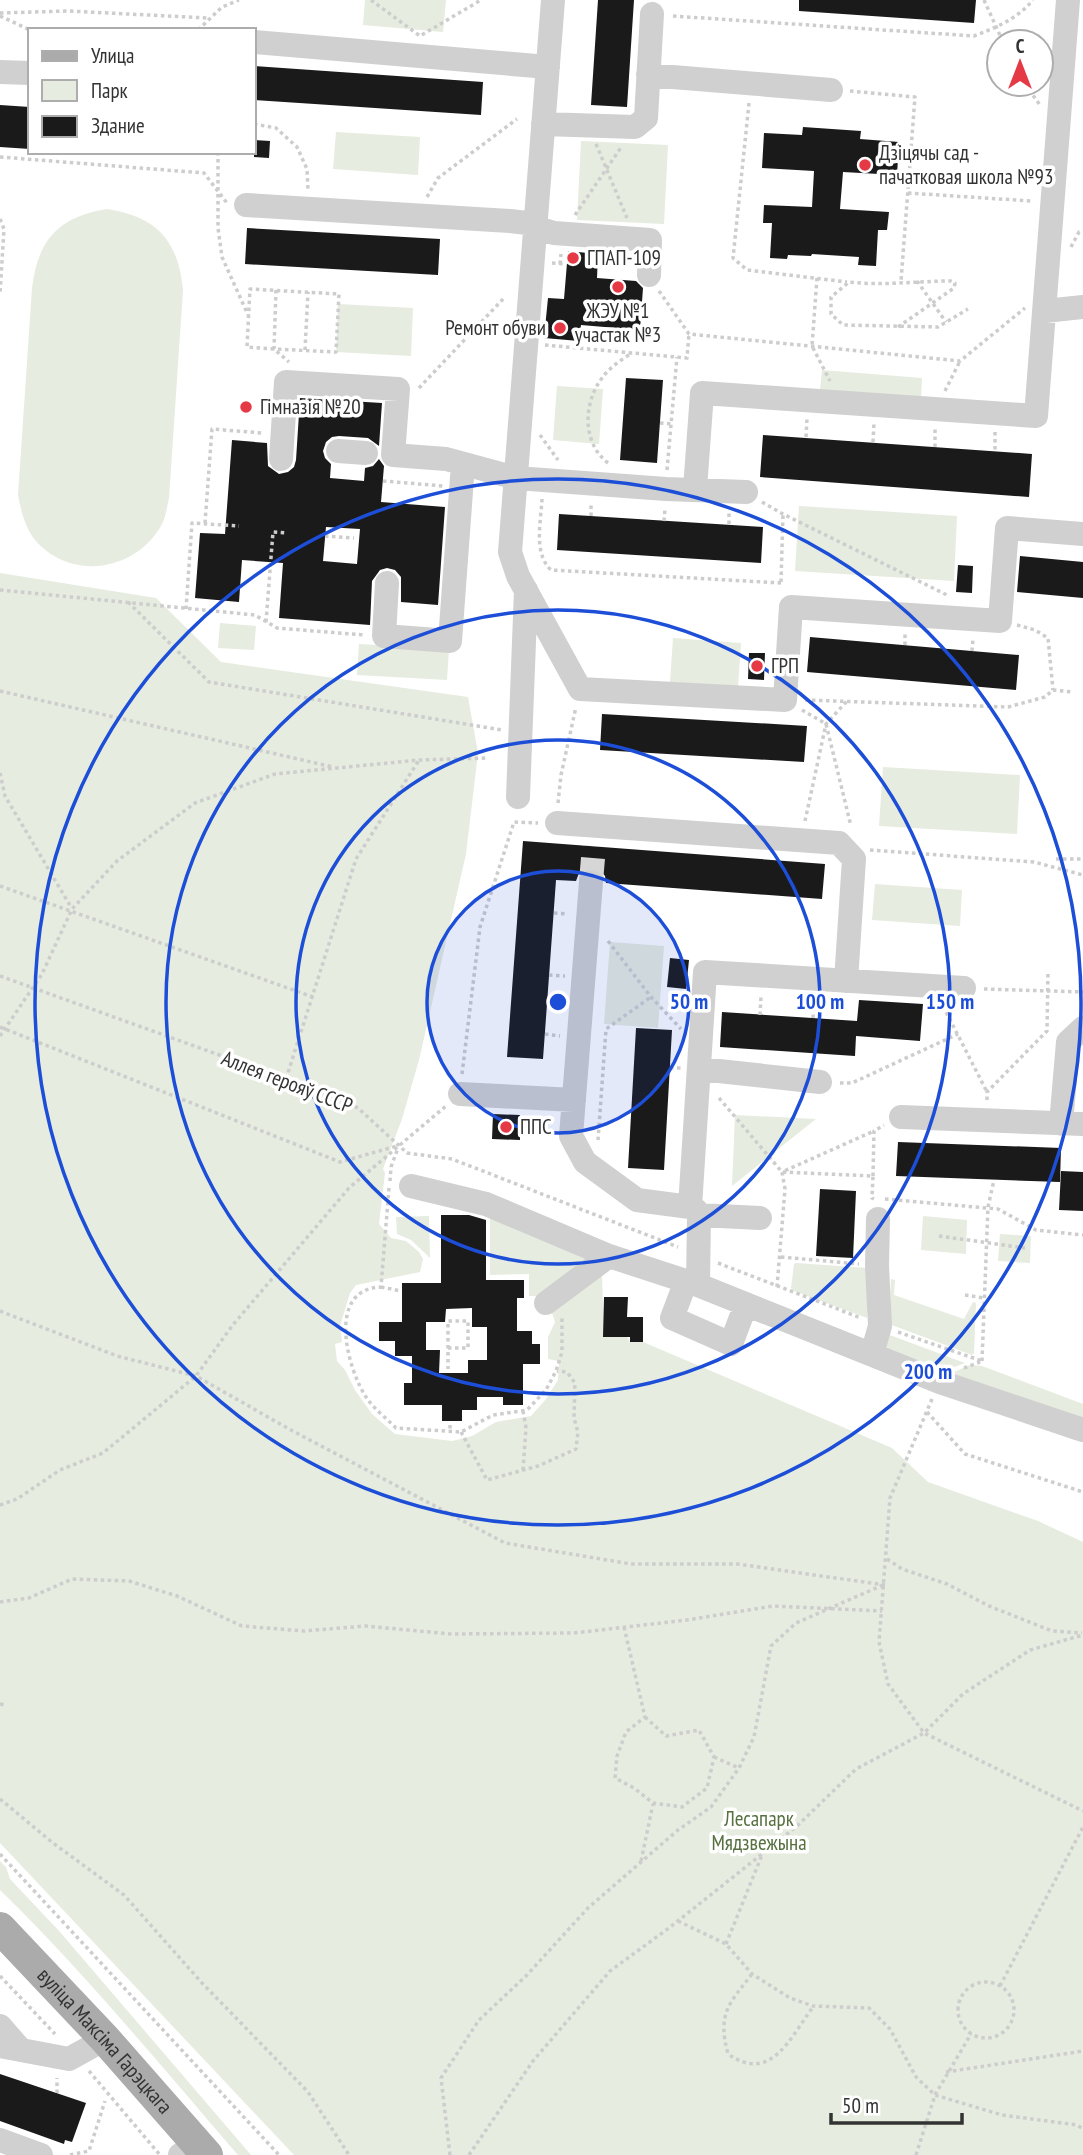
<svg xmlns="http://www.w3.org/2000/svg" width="1083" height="2155" viewBox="0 0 1083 2155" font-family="'PT Sans Narrow',sans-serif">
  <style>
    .green { fill: #e6ecdf }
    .building { fill: #1a1a1a; fill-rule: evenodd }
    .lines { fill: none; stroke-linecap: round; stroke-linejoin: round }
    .minor-tunnel { stroke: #d6d6d6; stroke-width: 24; stroke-dasharray: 24 12; stroke-linecap: butt }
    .path { stroke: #cdcdcd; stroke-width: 3.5; stroke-dasharray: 3.5 3.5; stroke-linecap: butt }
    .minor { stroke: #d0d0d0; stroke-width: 24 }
    .major { stroke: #ababab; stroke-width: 32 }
    .ring { fill: none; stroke: #1d4ed8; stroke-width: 3.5 }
    .poi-dot { fill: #e63946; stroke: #fff; stroke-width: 2.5 }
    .labels { text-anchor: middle; stroke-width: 7; stroke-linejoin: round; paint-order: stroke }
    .poi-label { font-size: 21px; fill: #333; stroke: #fff; text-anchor: start }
    .street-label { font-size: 21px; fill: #333; stroke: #fff }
    .park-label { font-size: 21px; fill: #56703f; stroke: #fff }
    .centre { fill: #1d4ed8; stroke: #fff; stroke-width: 3.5 }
    .ring-label { font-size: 21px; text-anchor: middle; font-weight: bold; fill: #1d4ed8; stroke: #fff; stroke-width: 7; stroke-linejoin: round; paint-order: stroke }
  </style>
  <rect width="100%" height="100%" fill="#fff"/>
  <path class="green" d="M365 0H446L443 32 363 25Z
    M336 132 420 137 418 175 333 169Z
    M581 141 668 145 664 224 577 220Z
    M107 209C157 217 178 240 183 290L169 498C167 506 166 516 162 524 137 571 71 582 35 540 25 527 21 511 18 495L32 288C38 239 59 217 107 209Z
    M338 304 413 308 411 356 336 352Z
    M822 370 922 378 921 398 820 390Z
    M557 386 603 389 599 444 553 440Z
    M799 506 957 516 954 581 795 571Z
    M0 573 156 598 221 662 468 697 478 753 466 854 419 1060 402 1119 383 1169 385 1173 379 1224 391 1238 406 1241 419 1252 423 1259 420 1272 356 1285 350 1293 340 1326 342 1342 335 1344 337 1361 345 1370 355 1390 372 1414 395 1434 452 1441 472 1436 496 1422 531 1416 546 1399 558 1380 559 1361 548 1359V1337L555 1322 550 1307 602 1276 604 1337H627L630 1342H643L892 1448 928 1482 1038 1521 1083 1542V2155H294L0 1843Z
    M220 623 256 626 254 650 218 648Z
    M673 638 741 643 738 687 670 682Z
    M359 644 449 649 447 680 357 675Z
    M883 767 1020 775 1017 834 879 826Z
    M875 884 962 890 960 926 872 920Z
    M610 942 664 946 658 1028 604 1024Z
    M735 1115 816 1119 732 1186Z
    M429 1216 430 1258 411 1240 397 1234 396 1217Z
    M490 1216 590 1261 545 1296H529V1274L490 1275Z
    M923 1216 967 1220 966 1254 921 1250Z
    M1000 1234 1031 1236 1030 1263 998 1261Z
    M796 1263 868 1268 871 1272 867 1318 794 1291 791 1288 794 1264Z
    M891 1279 895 1280 894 1295 964 1319 973 1302 976 1303 974 1353 972 1355 889 1324Z
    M887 1334 965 1363 944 1371 885 1348Z
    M970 1365 982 1366 1083 1404V1420L949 1374Z
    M0 1861 6 1867 10 1879 60 1932 251 2155H238C161 2066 85 1973 0 1890Z"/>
  <path class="building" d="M598 0H634L627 107 591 105Z
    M799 0H976L974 23 799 11Z
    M254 66 483 82 481 115 254 100Z
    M0 105 30 107V149L0 147Z
    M803 127 861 131 860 139 899 142 897 175 843 172 840 209 889 212 887 230H878L876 266 858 265 859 257 812 254 811 256 788 255 787 259 770 258 772 223H763L764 205 812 207 814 171 762 168 764 133 802 135Z
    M254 140 270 141 269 158 254 157Z
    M247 228 440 239 438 275 245 264Z
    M568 251 598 254 597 278 636 281 643 288 640 330 581 325 579 341 544 338 548 298 564 299Z
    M626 378 663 380 657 463 620 460Z
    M300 398 382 403 379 446 368 438 339 436 332 437 326 442 323 451 325 458 331 464 330 478 364 481 365 468 373 466 379 459 384 466 381 502 445 507 438 605 401 602V577L395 570 387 568 380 570 372 581 370 625 279 618 283 563 242 560 239 602 195 598 200 533 225 534 232 440 267 443 268 466 279 474 288 472 294 467 296 460ZM326 527 360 529 357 564 323 561Z
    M763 435 1032 454 1029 497 760 477Z
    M559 514 763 527 761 563 557 550Z
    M1020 556 1083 562V598L1017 592Z
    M958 565 973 566 972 593 956 592Z
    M810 637 1019 655 1016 690 807 672Z
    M749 653H765L764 680 748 679Z
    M602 714 807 726 804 762 600 750Z
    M523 841 825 864 822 899 606 883 605 876 600 870 591 867 579 873 576 881 556 880 543 1059 507 1057Z
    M670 958 689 960 686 989 667 987Z
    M859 1000 923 1004 920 1041 856 1036 855 1056 720 1047 722 1012 857 1021Z
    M636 1028 672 1030 664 1170 628 1168Z
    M493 1114 520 1115V1140L492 1139Z
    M898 1142 1061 1148 1060 1182 896 1176Z
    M1061 1171 1083 1172V1211L1059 1210Z
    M820 1189 856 1191 853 1258 816 1256Z
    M441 1215H469L486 1220V1280H524V1298H517V1331H532V1344H540V1364H523V1405H503V1397H477V1410H462V1421H442V1405H404V1383H412V1356H395V1341H379V1322H402V1283H441ZM472 1308V1327H487V1360H468V1373H439L440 1350H426V1322H445L446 1309Z
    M604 1297H628L627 1317H643V1342H630V1337H603Z
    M0 2074 86 2103 72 2142 65 2140 64 2144 0 2121Z"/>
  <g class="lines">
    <path class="minor-tunnel" d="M591 882 594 846"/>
    <path class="path" d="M371 0 420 36 481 0
      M984 0 1003 42
      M0 13 68 11 208 18
      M0 16 30 30
      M673 16 974 36C997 27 1017 19 1033 0
      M198 30 222 7 239 0
      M1025 84 1040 105
      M850 91 915 97 901 281
      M749 103 733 258 747 270 847 282
      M254 124 276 128 297 147 307 169 308 190
      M596 144 627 218
      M218 152V228L222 257 248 315
      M0 157 204 173 227 203
      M908 193 1031 201
      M427 197 438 178 517 119
      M575 215 622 146
      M0 219 4 229 0 294
      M1071 247 1079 232H1083
      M552 263 566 264
      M560 264 561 254
      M817 278 812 346 830 381
      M917 281 946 322
      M276 290 274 349 336 352 339 294 250 289 247 347 274 349 289 362
      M659 291 689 334 960 361 1025 308
      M898 327 954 288 955 283 951 281C917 281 883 286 849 282L831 297V314L843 325 938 327 968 309
      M545 345 687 358 689 334
      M305 350 308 292
      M419 388 504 298
      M945 391 960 361
      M660 423 672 424
      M995 432V451
      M540 435 558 460
      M806 437 807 419
      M873 442 874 423
      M935 447V428
      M608 463C582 443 583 403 602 378 609 368 621 360 632 353
      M667 470 677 357
      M383 481 443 486
      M542 499C541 522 533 553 551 570L781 583
      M762 502 783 514 949 596
      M591 516V504
      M664 521 665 509
      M205 523 212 429 262 433
      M729 524V513
      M325 536 354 538
      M781 582 783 514
      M0 590 255 615 277 628 364 635
      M128 602 209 682 502 730
      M186 609 192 523 239 526
      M266 622 273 532 286 533
      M1017 625 1035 630 1048 638 1053 690
      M905 645V633
      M972 651 973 639
      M0 691 333 767
      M805 700 1008 707 1045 697 1053 690 1072 692
      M802 710 826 724 851 826
      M0 773 5 796 71 907
      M558 803 561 775 576 707
      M805 821 826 724 847 701
      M870 850 1034 862 1083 875
      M1056 859H1083
      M0 886 313 997
      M554 913 567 914
      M608 941 651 997 681 1029
      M549 975 565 976
      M0 976 286 1079 358 1108 407 1153 452 1159 678 1247
      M984 989 1083 992
      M943 1006 987 1092
      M760 1015 761 996
      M813 1018 814 999
      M0 1027 340 1162 397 1146
      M545 1034 560 1036
      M0 1036 42 974 72 909 117 861 195 803 275 774 419 760 488 758
      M670 1068H681
      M462 1074 480 927 514 822 538 823
      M286 1079 356 859 419 760
      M840 1083H852L958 1034
      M719 1098 782 1172 873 1176 872 1198 874 1199
      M987 1100V1092L1047 1031 1048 972
      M598 1140 606 1029 651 997
      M873 1176 874 1131 884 1125
      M390 1181 391 1167 398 1148
      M389 1188 381 1287C326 1289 347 1368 366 1397 374 1409 386 1418 396 1428L461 1432 493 1415 527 1410 546 1390 556 1371 562 1352V1317
      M885 1199 998 1209 1036 1230 1083 1235
      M939 1236 1025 1248
      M781 1257 859 1264
      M718 1263 861 1318
      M381 1287 401 1291
      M777 1287 785 1189 782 1172 874 1131
      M965 1295 984 1298
      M0 1311 117 1356 196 1376 289 1429 505 1543 631 1564H737L885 1585
      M898 1332 982 1361
      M448 1348H468V1321H448V1369
      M982 1361 988 1207 994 1180
      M964 1368 980 1362
      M932 1399 890 1498 879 1642 888 1684 924 1733 1083 1811
      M927 1412 965 1454 1083 1492
      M450 1425V1432
      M461 1432 487 1480 538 1466 576 1449 578 1432 574 1418 575 1383 567 1372 557 1371
      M523 1470 526 1428 523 1411
      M0 1505 17 1499 60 1470 103 1453 196 1376 232 1326 349 1188 446 1106
      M887 1559 902 1569 947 1584 989 1606 1052 1631 1082 1633
      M0 1602 29 1598 72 1579 129 1581 177 1596 242 1626 304 1631 365 1626 451 1634 574 1633 687 1620 773 1606 882 1611
      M624 1627 645 1717
      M0 1704 5 1705
      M645 1717 666 1736 699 1730 714 1757 707 1788 682 1807 653 1803 634 1788 615 1778 617 1756 626 1732Z
      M714 1757 739 1768
      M0 1799 53 1843 124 1895 202 1983 308 2092 349 2155
      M0 1854 279 2155
      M641 1861 653 1804
      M678 1921 726 1944 752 1974 790 1998 813 2006 869 2008 890 2029 916 2077 935 2095 1002 2115 1077 2125 1083 2129
      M726 1944 762 1855
      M752 1974C729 2004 717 2013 728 2054 771 2084 790 2038 813 2007
      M0 1976 55 2034
      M958 2010a28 28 0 1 1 56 0a28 28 0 1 1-56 0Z
      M1000 1986 1083 1827
      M89 2071 160 2155
      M946 2072 1083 2051
      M57 2093V2078
      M70 2155 89 2151 105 2101
      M450 2155 441 2078 479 2020 526 1976 588 1908 678 1830 711 1807 739 1768 754 1737 771 1646 796 1623 883 1585
      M469 2155 533 2061 610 1971 669 1928 796 1827 856 1769 924 1733 963 1694 1030 1650 1083 1635
      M916 2155 935 2095 971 2034"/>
    <path class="minor" d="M553 0 510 552 518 576 580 689 785 700 791 607 1000 621 1007 528 1083 534
      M254 42 548 67
      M0 72 30 73
      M648 75 831 90
      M543 124 635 127 646 118 652 14
      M246 205 510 221 536 224 537 228 554 233 650 240 649 275
      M1045 311 1083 307
      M338 451 366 453
      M281 459 286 382 398 389 393 455 446 459 516 478 666 489 746 492
      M695 489 702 393 1036 416 1068 0
      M387 583 384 636 450 641 463 464
      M518 797 526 590
      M557 823 839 843 854 859 846 981
      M591 882 571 1136 585 1162 637 1200 690 1207
      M700 1069 820 1082
      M460 1094 574 1100
      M901 1117 1083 1124
      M1061 1124 1068 1042 1083 1028
      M411 1186 486 1204 609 1256 698 1285 940 1382 1083 1430
      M699 1215 760 1218
      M686 1281 672 1318 731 1344 746 1304
      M698 1285 699 1215 696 1210 690 1207 705 972 964 988
      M546 1303 609 1256
      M872 1354 880 1326 877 1266 878 1219
      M0 2026 21 2050
      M0 2046 69 2059 105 2039
      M0 2140 41 2155
      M180 2155 198 2142"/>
    <path class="major" id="s1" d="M0 1928 105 2039 207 2155"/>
  </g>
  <circle cx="558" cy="1002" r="131" fill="#1d4ed8" fill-opacity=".12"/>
  <g class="ring">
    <circle cx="558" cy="1002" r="131"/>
    <circle cx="558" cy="1002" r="262"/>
    <circle cx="558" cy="1002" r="392"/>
    <circle cx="558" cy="1002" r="523"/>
  </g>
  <g class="poi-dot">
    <circle cx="865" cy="165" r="7"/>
    <circle cx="573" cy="258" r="7"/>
    <circle cx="618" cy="287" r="7"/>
    <circle cx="560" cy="328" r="7"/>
    <circle cx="246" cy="407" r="7"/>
    <circle cx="757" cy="666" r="7"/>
    <circle cx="506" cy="1127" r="7"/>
  </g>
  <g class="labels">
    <g class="poi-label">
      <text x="879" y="160">Дзіцячы сад -<tspan x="879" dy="24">пачатковая школа №93</tspan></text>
      <text x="587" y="265">ГПАП-109</text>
      <text x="618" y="318" text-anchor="middle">ЖЭУ №1<tspan x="618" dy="24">участак №3</tspan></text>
      <text x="546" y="335" text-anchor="end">Ремонт обуви</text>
      <text x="260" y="414">Гімназія №20</text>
      <text x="771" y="673">ГРП</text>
      <text x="520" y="1134">ППС</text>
    </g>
    <g class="street-label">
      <text transform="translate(287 1082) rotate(21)" y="7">Аллея герояў СССР</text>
      <text dy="7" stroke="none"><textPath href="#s1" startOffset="154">вуліца Максіма Гарэцкага</textPath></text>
    </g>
    <g class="park-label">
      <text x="759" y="1826">Лесапарк<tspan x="759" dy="24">Мядзвежына</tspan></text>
    </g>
  </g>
  <circle cx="558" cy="1002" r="10" class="centre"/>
  <g class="ring-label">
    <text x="689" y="1009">50 m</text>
    <text x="820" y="1009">100 m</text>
    <text x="950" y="1009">150 m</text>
    <text x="928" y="1379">200 m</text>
  </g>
  <rect x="28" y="28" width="228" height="126" fill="#ffffff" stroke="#adadad" stroke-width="2"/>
  <rect x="42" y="51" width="35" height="10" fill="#ababab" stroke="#adadad" stroke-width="2"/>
  <text x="91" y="63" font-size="21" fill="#333333">Улица</text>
  <rect x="42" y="80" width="35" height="21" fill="#e6ecdf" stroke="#adadad" stroke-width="2"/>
  <text x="91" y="98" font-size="21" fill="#333333">Парк</text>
  <rect x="42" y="116" width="35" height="21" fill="#1a1a1a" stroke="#adadad" stroke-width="2"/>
  <text x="91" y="133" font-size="21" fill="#333333">Здание</text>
  <g transform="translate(1020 63)"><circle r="33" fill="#ffffff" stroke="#adadad" stroke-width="2"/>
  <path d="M0-5L12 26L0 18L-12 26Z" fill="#e63946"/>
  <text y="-10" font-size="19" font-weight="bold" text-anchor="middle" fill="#333333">С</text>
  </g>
  <path d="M831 2113v10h131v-10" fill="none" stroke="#333333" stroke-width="3.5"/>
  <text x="842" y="2113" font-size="21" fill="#333333" stroke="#ffffff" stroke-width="5" paint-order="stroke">50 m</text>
</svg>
